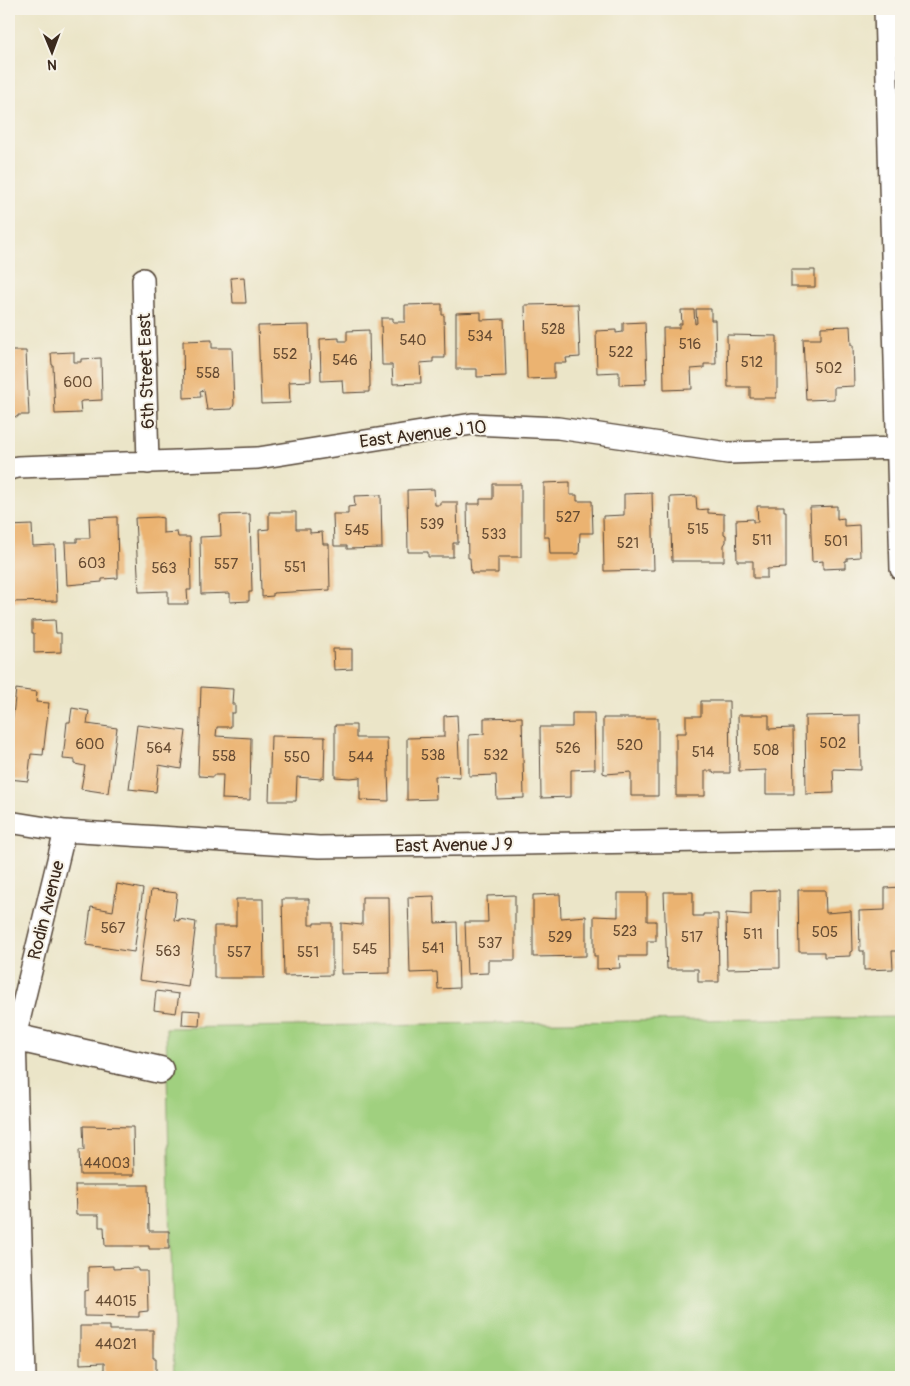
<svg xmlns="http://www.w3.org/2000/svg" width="910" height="1386" viewBox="0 0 910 1386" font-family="Pangolin,sans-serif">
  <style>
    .green { fill: #a0d07f; stroke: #6e7d4e }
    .building { fill: #ebb371 }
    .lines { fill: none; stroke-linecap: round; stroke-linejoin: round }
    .minor-casing { stroke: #554638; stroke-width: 24 }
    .tertiary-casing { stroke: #554638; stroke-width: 29 }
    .minor { stroke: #fff; stroke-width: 21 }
    .tertiary { stroke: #fff; stroke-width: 26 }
    .labels { text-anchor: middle; stroke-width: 4; stroke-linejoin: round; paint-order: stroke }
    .number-label { font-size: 15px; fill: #674c33 }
    .street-label { font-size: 18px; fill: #3b2a1e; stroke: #f7f3e8 }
  </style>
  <rect width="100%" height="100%" fill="#f7f3e8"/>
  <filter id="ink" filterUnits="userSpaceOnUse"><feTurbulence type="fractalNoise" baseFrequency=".02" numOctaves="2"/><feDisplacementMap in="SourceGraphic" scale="10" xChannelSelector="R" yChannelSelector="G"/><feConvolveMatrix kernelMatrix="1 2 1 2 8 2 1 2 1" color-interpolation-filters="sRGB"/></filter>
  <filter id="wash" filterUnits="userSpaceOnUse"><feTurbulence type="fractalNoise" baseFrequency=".0096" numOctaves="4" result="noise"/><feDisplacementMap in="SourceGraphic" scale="20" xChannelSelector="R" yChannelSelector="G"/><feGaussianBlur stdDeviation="1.12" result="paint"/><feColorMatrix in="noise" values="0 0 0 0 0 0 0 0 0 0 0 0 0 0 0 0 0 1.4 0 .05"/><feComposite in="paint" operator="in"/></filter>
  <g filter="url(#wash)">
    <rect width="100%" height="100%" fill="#ebe5c8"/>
    <path class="green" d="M901 1017V1377H174L166 1028Z"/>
    <g id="blocks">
      <path class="building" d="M791 270H815V287H791Z
        M244 277 246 303H233L231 278Z
        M442 304V315H444L445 358H433V362L420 363 421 383 393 384 392 365H382L381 318H393V322H405V305Z
        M578 304 580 357 566 358 567 363H554V378L527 379 525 305Z
        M696 309H711V320H715L716 364H704V368L691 369 692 389 664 390 663 328H679V324H682L681 310H694L695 324 697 323Z
        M481 312V320L504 319 506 376 477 377V369H456V313Z
        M645 322 647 379H645L646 384 619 385V372L597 373 596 331 616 330V333L623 332V323Z
        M309 325 311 381 289 382 290 403 261 404 258 326Z
        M850 326 851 345H853L854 386 834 387V399L806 400 803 339H821V327Z
        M369 330 370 387H369V392L343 393 342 380 321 381 320 339 339 338V341H347V331Z
        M727 335 777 336V393H776V398H750V387H728Z
        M212 340V348H232L234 404 232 409 207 410 204 390 200 391 201 397 184 398 183 341Z
        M9 351H26L29 415H18V417L9 416Z
        M74 352V362H81V359L101 358 102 400 82 401 80 402 81 413 55 414 53 365H52L51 353Z
        M570 482V495H577V501H592L593 533H580L579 554H550L549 537H544V483Z
        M493 484H521V557H498V573H471L470 558H468L467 504H480V499H493Z
        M434 489 435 505H440V502H457L458 543H453V557H428V552H408L407 490Z
        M652 493 654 570 604 571 603 516 624 515V494Z
        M381 495 382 548 347 549V546H334L333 514H348V507L355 506 354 496Z
        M696 496 697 510 708 509V513L724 514V534L726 535V542L724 545V561H672L670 497Z
        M757 506H784V511H786V568L767 569V578H753V561H737L736 520 753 519V522H758Z
        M837 506V519L844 518V526L859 525 860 557 847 558V561H845V568L823 569V561L812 562 810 507Z
        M269 512H296V529H310V533L322 532 323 544H329L330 590 273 593V596L262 597V590H261L259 530 269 529Z
        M250 514 252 592H249V601L230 602V593L201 594 200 537 221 536 220 515Z
        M117 517 118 578 102 579V582L67 585 65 542H77V538H90L89 518Z
        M157 517 163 518V533L177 532 178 537H190L191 590H187L188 604H168V591L139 592 135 518Z
        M32 525 33 546 55 545 57 601 9 602V526Z
        M55 620 56 633H61V652L34 653V633H32V621Z
        M333 649H352V669L334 670Z
        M201 687 233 689 232 704H235V713H231V727H217L216 736 251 738 250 800 222 799 223 775H213V777L199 776 198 774Z
        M16 689 37 692 36 702 49 703 43 755 31 754 28 781 9 779V723L12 724Z
        M701 701H729L730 773H714L713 771H705V796H676V733H686V716H701Z
        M72 708 89 711 87 724 117 728 108 793 81 789 85 766 75 764V760L63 759 67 722H70Z
        M572 713H594L595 769 571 770V797L541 798 540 727H572Z
        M457 715 460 777 435 776 436 799 407 800V738L444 737V716Z
        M738 715H769V729L793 728 794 794H766V770L739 771Z
        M860 715 861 770 833 769 834 793 806 794 805 716Z
        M522 717 524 798 497 799 496 775 469 776V735L484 734V718Z
        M603 718H658V796H631V772L606 774 603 773Z
        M137 725 186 731 181 769 159 765 156 792 129 789Z
        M335 725H356V738H387L389 801 360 800V777L350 778 335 777Z
        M271 736 325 737 324 778 321 777V779L297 777 296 801H269Z
        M117 884 143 889 134 952 86 945 91 907 113 911Z
        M901 887V951H892L893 969 864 970V951H860L859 911 885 910V888Z
        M151 890 177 893 174 920 179 921V919L196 922 188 987 139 980Z
        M779 890 780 968 727 969 726 913 751 915V891Z
        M798 890H825L826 913 851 911 852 951 850 952V956L824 957V952H799Z
        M664 892H693V916H703V914H718L719 982H698V969H667Z
        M618 893H647V921H656V941H647V956H619L620 968 597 969V956H594V916L618 917Z
        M560 894 561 918 586 916V956L533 957V895Z
        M515 895V960H488V973L467 974 465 922H488L487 896Z
        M434 896 435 923 457 922 459 988 438 989 437 972 410 973 408 897Z
        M362 897H389L390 973 341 974V923L362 925Z
        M236 899H263L264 978H214V926H236Z
        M282 899H309V925H314V923H332V975L284 976Z
        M156 991 179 994 176 1013 154 1010Z
        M183 1010 200 1011 199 1026 182 1025Z
        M83 1126 133 1127 134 1175H80L79 1150H84Z
        M75 1185H148L149 1231H169V1249H149V1246H105L104 1227H99V1215H76Z
        M113 1266V1269L138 1268V1271H147L148 1311 139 1312V1317L84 1316V1291L88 1290V1267Z
        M80 1326H110V1330H153V1358H156V1375H153V1377H104V1363L80 1364Z"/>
    </g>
  </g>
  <g filter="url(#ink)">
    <use href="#blocks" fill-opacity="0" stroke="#554638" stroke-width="1"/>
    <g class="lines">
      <g class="minor-casing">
        <path id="minor" d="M885 9 901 569
          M143 279 148 463
          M9 469 18 467 258 458 472 424 558 428 728 453 896 448
          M9 822 65 831 319 847 901 838
          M25 1377 15 1037 65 831"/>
      </g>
      <g class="tertiary-casing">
        <path id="tertiary" d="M9 1036 160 1070"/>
      </g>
      <use href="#minor" class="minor"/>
      <use href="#tertiary" class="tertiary"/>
    </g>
  </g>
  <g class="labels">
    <g class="number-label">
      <text x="553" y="334">528</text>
      <text x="480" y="341">534</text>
      <text x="413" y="345">540</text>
      <text x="690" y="349">516</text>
      <text x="621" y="357">522</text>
      <text x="285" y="359">552</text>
      <text x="345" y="365">546</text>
      <text x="752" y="367">512</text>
      <text x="829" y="373">502</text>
      <text x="208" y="378">558</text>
      <text x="78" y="387">600</text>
      <text x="568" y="522">527</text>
      <text x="432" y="529">539</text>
      <text x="698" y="534">515</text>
      <text x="357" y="535">545</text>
      <text x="494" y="539">533</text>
      <text x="762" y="545">511</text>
      <text x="836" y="546">501</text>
      <text x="628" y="548">521</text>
      <text x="92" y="568">603</text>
      <text x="226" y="569">557</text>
      <text x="295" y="572">551</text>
      <text x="164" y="573">563</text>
      <text x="833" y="748">502</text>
      <text x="90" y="749">600</text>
      <text x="630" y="750">520</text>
      <text x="159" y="753">564</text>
      <text x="568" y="753">526</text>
      <text x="766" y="755">508</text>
      <text x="703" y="757">514</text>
      <text x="433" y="760">538</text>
      <text x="496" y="760">532</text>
      <text x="224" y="761">558</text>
      <text x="297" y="762">550</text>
      <text x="361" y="762">544</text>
      <text x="113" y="933">567</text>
      <text x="625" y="936">523</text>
      <text x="825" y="937">505</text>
      <text x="753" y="939">511</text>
      <text x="560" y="942">529</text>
      <text x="692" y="942">517</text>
      <text x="490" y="948">537</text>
      <text x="433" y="953">541</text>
      <text x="365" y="954">545</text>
      <text x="168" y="956">563</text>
      <text x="239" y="957">557</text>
      <text x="308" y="957">551</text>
      <text x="107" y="1168">44003</text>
      <text x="116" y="1306">44015</text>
      <text x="116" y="1349">44021</text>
    </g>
    <g class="street-label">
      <text transform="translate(146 371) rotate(-92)" y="6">6th Street East</text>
      <text transform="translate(423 434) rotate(-7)" y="6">East Avenue J 10</text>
      <text transform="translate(454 845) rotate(-1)" y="6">East Avenue J 9</text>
      <text transform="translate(46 910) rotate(-76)" y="6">Rodin Avenue</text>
    </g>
  </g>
  <rect width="910" height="1386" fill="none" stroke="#f7f3e8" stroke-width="30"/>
  <g transform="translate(52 52) rotate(179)" stroke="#f7f3e8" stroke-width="4" paint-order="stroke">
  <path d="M0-4L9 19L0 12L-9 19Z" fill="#3b2a1e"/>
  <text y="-8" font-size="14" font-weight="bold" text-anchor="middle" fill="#3b2a1e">N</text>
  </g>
</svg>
